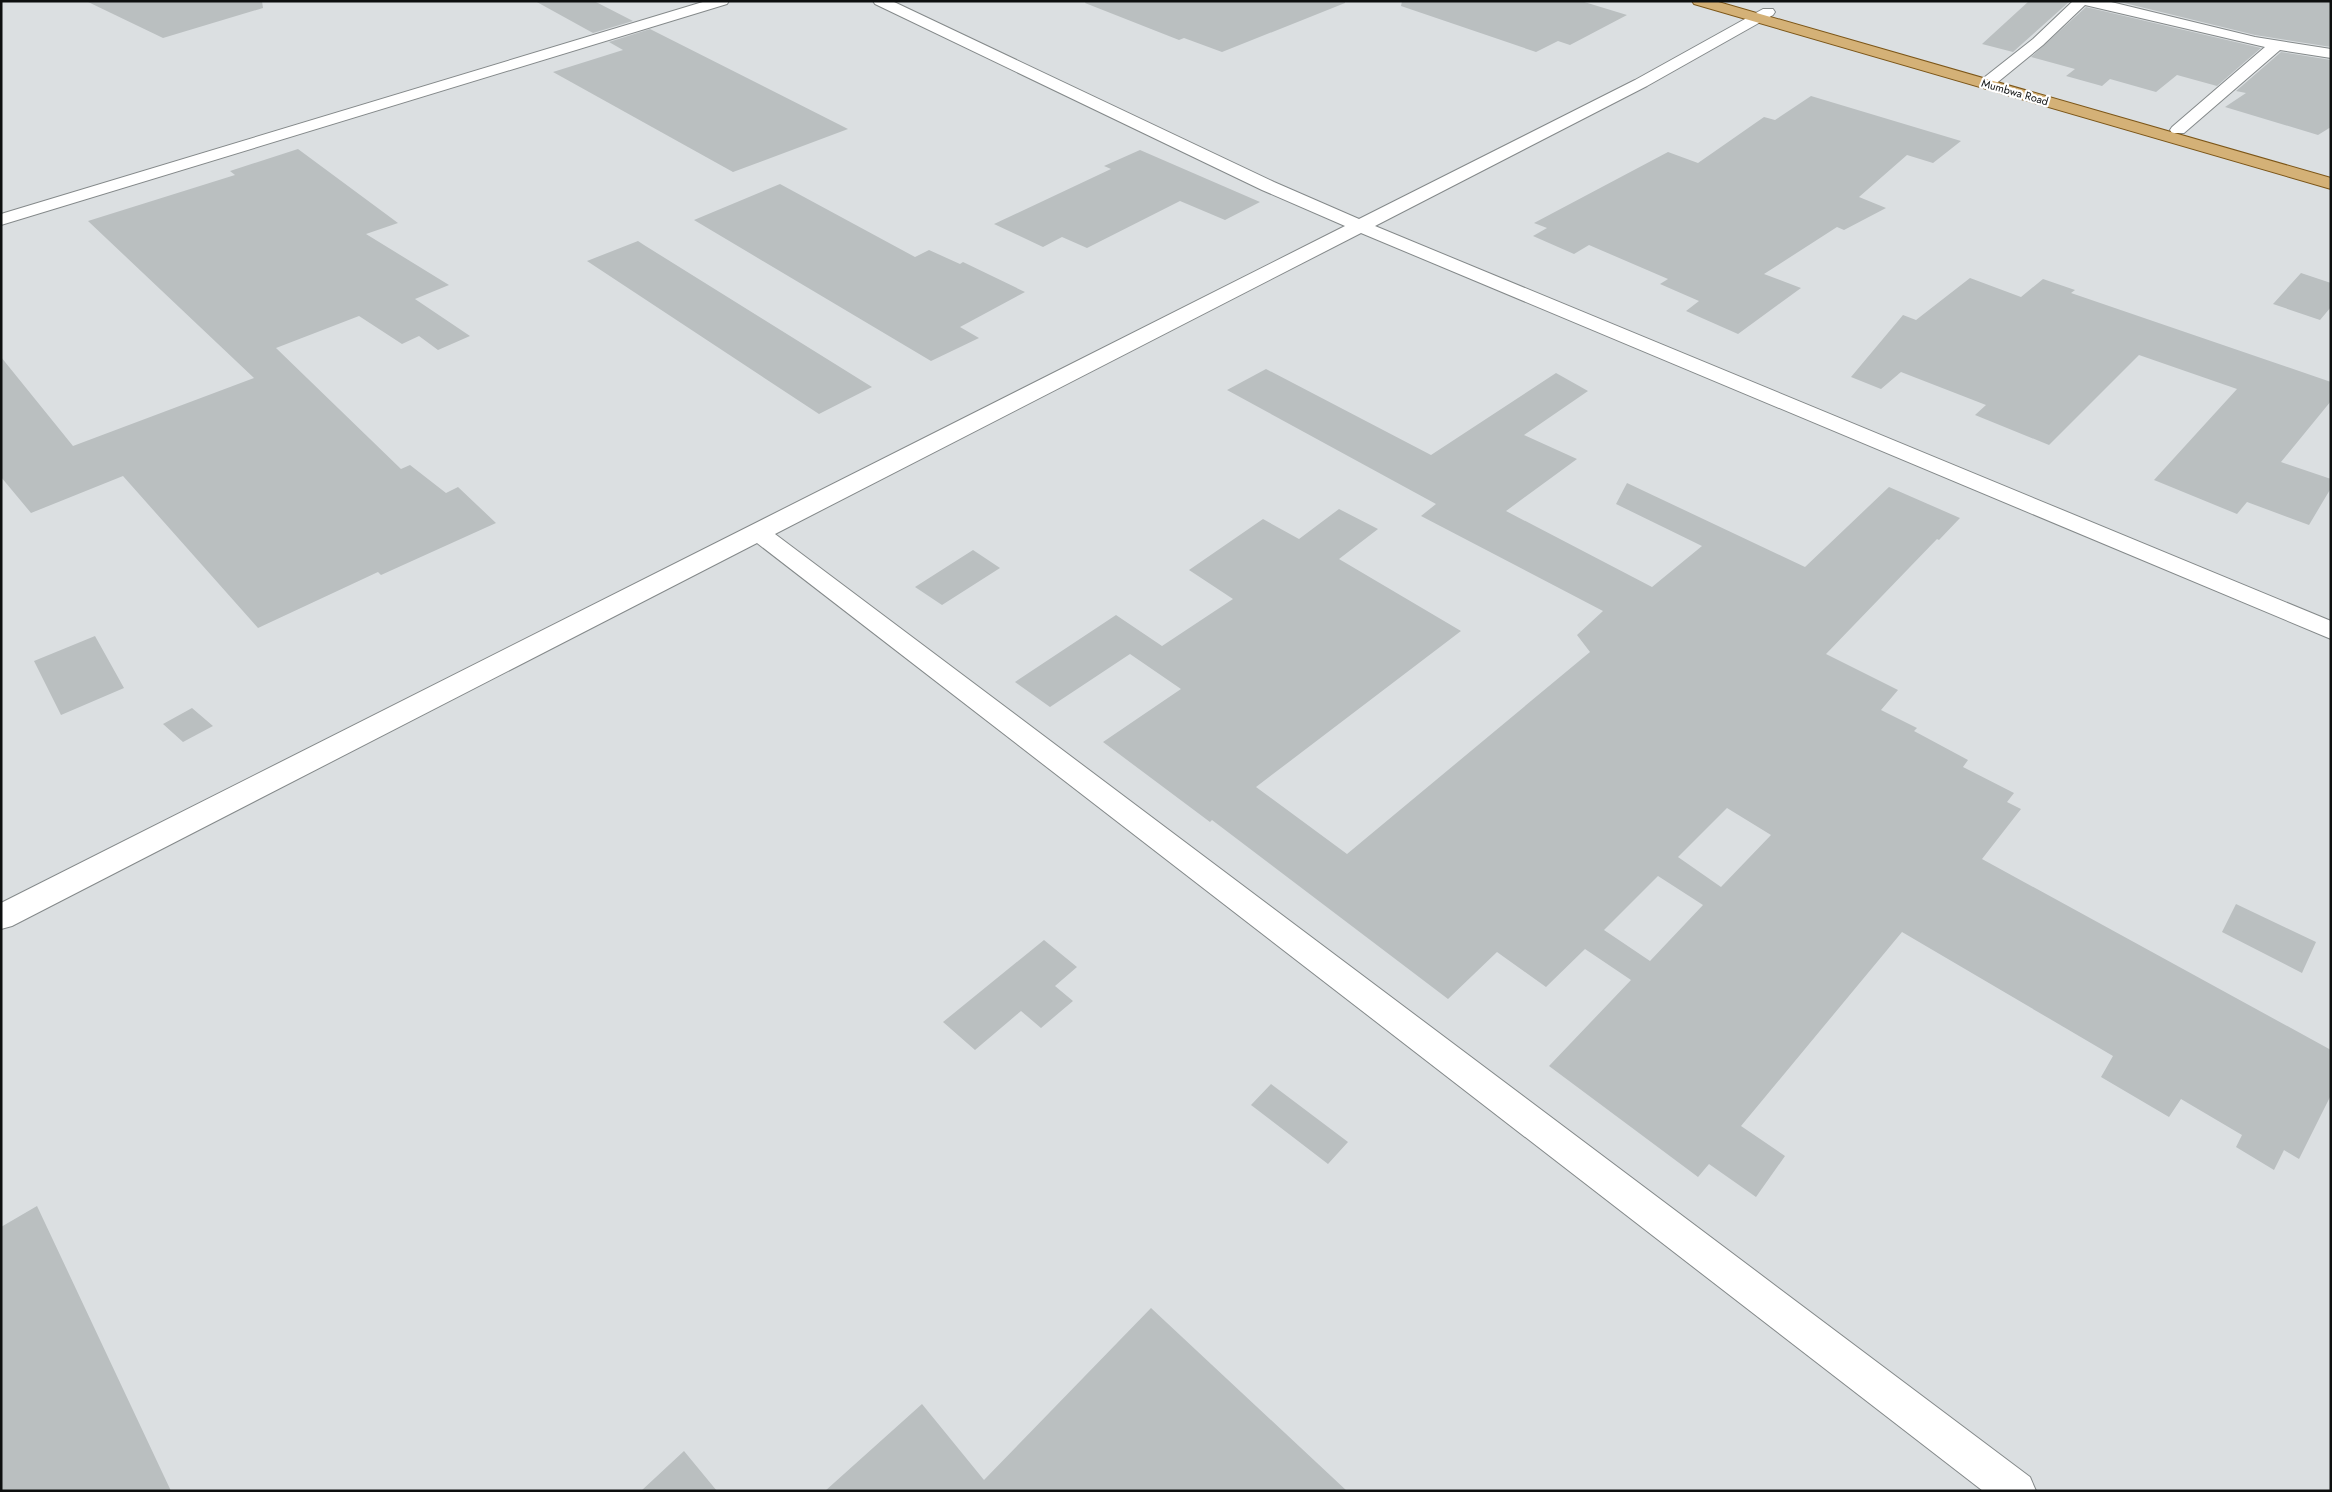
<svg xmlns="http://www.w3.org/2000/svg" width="2332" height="1492" viewBox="0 0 2332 1492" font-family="Jost,sans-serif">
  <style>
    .building { fill: #babfc0; fill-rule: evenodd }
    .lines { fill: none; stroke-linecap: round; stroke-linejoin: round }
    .minor-casing { stroke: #84898a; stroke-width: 2 }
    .major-casing { stroke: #7c5618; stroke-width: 2 }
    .minor { fill: #fff; fill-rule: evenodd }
    .major { fill: #d4b177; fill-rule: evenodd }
    .labels { text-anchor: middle; stroke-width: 4.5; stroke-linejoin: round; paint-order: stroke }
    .far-street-label { font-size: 11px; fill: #0d0f0f; stroke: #fff }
  </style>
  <rect width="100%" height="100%" fill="#dbdfe1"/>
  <path class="building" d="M86 1H262L263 8 163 38Z
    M535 1H594L633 21 593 33Z
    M1086 1H1345V3L1222 52 1184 38 1179 40 1085 3Z
    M1402 1H1581L1627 15 1570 45 1558 41 1536 52 1401 6Z
    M2029 1H2070L2013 52 1982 44Z
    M2116 1H2331V47L2255 35Z
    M2086 7 2261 48 2217 86 2177 75 2156 92 2110 79 2102 86 2066 76 2075 69 2031 57Z
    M650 29 848 129 733 172 553 72 623 50 609 42Z
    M2281 52 2331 60V127L2318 135 2225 107 2246 93 2236 91Z
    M1811 96 1961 141 1933 163 1907 155 1859 197 1886 208 1844 230 1837 227 1764 274 1801 288 1738 334 1686 311 1699 301 1660 284 1668 279 1589 245 1574 254 1533 236 1547 228 1534 223 1668 152 1698 163 1764 117 1775 120Z
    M298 149 398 223 366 234 449 285 415 299 470 336 438 350 419 336 402 344 359 316 276 348 401 469 410 465 446 493 458 487 496 523 381 575 378 572 258 628 123 476 31 513 1 477V357L73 446 254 378 88 221 235 175 230 171Z
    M1140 150 1260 202 1225 220 1180 201 1087 248 1062 237 1043 247 994 224 1111 169 1104 166Z
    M780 184 915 257 929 250 960 264 963 262 1025 292 960 327 979 338 931 361 694 220Z
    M638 241 644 245 872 387 819 414 587 261Z
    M2301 273 2331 283V307L2320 320 2273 304Z
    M1970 278 2021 297 2043 279 2075 290 2071 293 2331 382V401L2281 462 2331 479V488L2309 525 2247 502 2237 514 2154 480 2237 389 2139 355 2049 445 1975 415 1986 405 1901 372 1881 389 1851 377 1903 315 1916 320Z
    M1266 369 1431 455 1556 373 1588 391 1524 435 1577 459 1506 511 1652 587 1702 546 1616 504 1627 483 1805 567 1889 487 1960 518 1939 540 1937 539 1826 654 1898 690 1881 710 1917 728 1914 731 1968 760 1963 767 2014 793 2007 802 2021 809 1982 859 2331 1050V1095L2299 1159 2284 1150 2274 1170 2236 1147 2242 1135 2181 1099 2169 1117 2101 1077 2113 1056 1902 932 1741 1126 1785 1156 1756 1197 1709 1164 1698 1177 1549 1066 1631 980 1585 949 1546 987 1497 952 1448 999 1212 820 1210 822 1103 742 1181 689 1130 654 1050 707 1015 682 1116 615 1162 646 1233 599 1189 570 1263 519 1299 539 1339 509 1378 529 1339 559 1461 631 1256 787 1347 854 1590 652 1577 635 1603 611 1421 516 1436 504 1227 390ZM1727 808 1771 835 1721 887 1678 857ZM1658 876 1703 905 1650 961 1604 930Z
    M973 550 1000 568 942 605 915 587Z
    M95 636 124 688 61 715 34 661Z
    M192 708 213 726 183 742 163 724Z
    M2236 904 2316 942 2302 973 2222 932Z
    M1044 940 1077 967 1055 986 1073 1001 1041 1028 1021 1011 975 1050 943 1022Z
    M1271 1084 1348 1142 1328 1164 1251 1105Z
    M37 1206 171 1491H1V1227Z
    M1151 1308 1347 1491H825L922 1404 984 1480Z
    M684 1451 717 1491H641Z"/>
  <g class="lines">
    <g class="minor-casing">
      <path id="minor" d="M706 1H729L727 4 1 225V214Z
        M873 1H892L1274 182 1359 219 1635 80 1763 9H1773L1775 12 1773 15 1647 86 1375 226 2331 621V639L1361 233 775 534 2030 1477 2036 1491H1983L757 543 12 926 1 929V903L1345 226 1262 190 875 4Z
        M2073 1H2107L2255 37 2331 49V58L2280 50 2184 133H2172L2170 130 2172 127 2265 47 2085 5 2043 45 1993 86H1981L1979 83 1981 80 2033 39Z"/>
    </g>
    <g class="major-casing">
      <path id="major" d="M1692 1H1715L2331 178V189L1694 4Z"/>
    </g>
    <use href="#minor" class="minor"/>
    <use href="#major" class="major"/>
  </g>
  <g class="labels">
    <g class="far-street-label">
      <text transform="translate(2015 92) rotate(16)" y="4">Mumbwa Road</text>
    </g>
  </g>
  <rect width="2332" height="1492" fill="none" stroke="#0d0f0f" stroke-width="5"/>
</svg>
